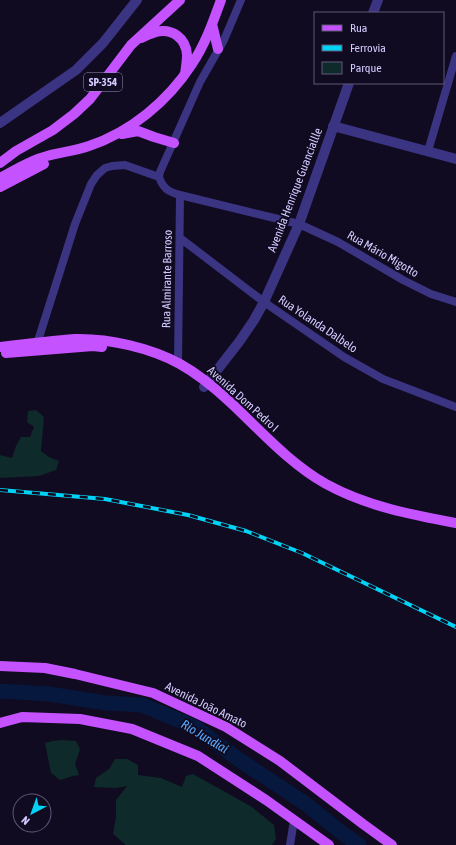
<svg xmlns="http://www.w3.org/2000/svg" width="456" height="845" viewBox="0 0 456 845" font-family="'Asap Condensed',sans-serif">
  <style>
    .green { fill: #0e2a2a }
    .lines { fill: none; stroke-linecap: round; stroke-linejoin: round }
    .river { stroke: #06183e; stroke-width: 15 }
    .minor { stroke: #3a3482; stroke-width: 8 }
    .tertiary { stroke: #3a3482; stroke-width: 10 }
    .primary { stroke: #c552ff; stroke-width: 10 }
    .rail-casing { stroke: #00d3f6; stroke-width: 4 }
    .rail { stroke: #100b20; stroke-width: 2.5; stroke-dasharray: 8; stroke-linecap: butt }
    .labels { text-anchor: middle; stroke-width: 4; stroke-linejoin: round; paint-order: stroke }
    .shield { fill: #100b20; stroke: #9891bc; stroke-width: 1 }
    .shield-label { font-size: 11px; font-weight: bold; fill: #d3cbff }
    .street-label { font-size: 12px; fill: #d3cbff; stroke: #100b20 }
    .water-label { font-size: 13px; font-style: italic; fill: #59abff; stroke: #100b20 }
  </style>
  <rect width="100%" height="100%" fill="#100b20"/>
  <path class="green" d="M36 410 44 417 41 451 49 457 59 461 56 470 39 476 0 478V455L12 458 16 446 21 437H30L34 427 27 422 28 411Z
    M62 740 76 741 80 749 75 764 79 775 73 776 60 780 51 773 45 743 52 741Z
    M115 759H127L138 765V775L161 778 182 787 186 776 193 774 252 807 274 825 276 839 272 845H126L113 834 116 817V800L127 786 116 788 94 787 96 778 109 769Z"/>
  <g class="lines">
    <path class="river" d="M0 691 49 694 106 703 142 705 195 727 238 759 306 804 342 833 359 845"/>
    <path class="minor" d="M241 0 224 40 200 82 160 172 159 177C163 188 168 192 180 195L299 224 338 242 403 280 431 294 456 302
      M428 151 456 56
      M180 238 264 302 344 357 383 379 456 407
      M36 347 75 224 91 184 97 175 105 168 112 166 125 165 159 177
      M178 363 180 195
      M290 845 294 820"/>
    <path class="tertiary" d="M373 13 378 0
      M0 123 76 70 103 43 137 0
      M333 126 456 159
      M204 387 239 342 254 320 264 302 299 224 349 83"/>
    <path class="primary" d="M212 24 218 49
      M141 38C146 36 151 33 156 32 172 28 186 38 187 55 187 61 186 67 185 74
      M122 134 138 131 154 137 174 143
      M0 163 16 151 53 130 74 114 90 99 131 45 180 0
      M0 178C15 170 30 160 47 156 60 152 75 151 89 146 131 132 168 101 192 64 205 45 213 22 221 0
      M0 187 44 164
      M0 347C25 344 50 341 75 339 108 338 151 348 180 364 198 374 215 388 230 402 261 431 289 463 326 484 366 506 412 515 456 523
      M6 353 93 346 102 347
      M0 666 45 668 75 674 153 693 226 727 280 761 363 824 392 845
      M0 723 22 717 80 719 132 729 198 756 266 800 329 845"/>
    <g class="rail-casing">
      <path id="rail" d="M0 490 105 499 188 515 246 531 302 553 456 627"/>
    </g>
    <use href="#rail" class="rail"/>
  </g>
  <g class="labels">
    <rect class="shield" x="84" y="73" width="38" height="18" rx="3"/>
    <g class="shield-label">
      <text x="103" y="86">SP-354</text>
    </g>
    <g class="street-label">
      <text transform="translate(295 190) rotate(-69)" y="4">Avenida Henrique Guanciallle</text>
      <text transform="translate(383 254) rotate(30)" y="4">Rua Mário Migotto</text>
      <text transform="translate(167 279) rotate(-89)" y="4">Rua Almirante Barroso</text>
      <text transform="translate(318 324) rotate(34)" y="4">Rua Yolanda Dalbelo</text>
      <text transform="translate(243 399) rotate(42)" y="4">Avenida Dom Pedro I</text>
      <text transform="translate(206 705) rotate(26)" y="4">Avenida João Amato</text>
    </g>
    <g class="water-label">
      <text transform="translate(205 736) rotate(31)" y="5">Rio Jundiaí</text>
    </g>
  </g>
  <rect x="314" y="12" width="130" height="72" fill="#100b20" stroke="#5e5879"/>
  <rect x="322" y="25" width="20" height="6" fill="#c552ff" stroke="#5e5879"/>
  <text x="350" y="32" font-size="12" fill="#d3cbff">Rua</text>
  <rect x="322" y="45" width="20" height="6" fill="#00d3f6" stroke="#5e5879"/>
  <text x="350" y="52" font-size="12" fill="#d3cbff">Ferrovia</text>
  <rect x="322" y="62" width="20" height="12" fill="#0e2a2a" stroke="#5e5879"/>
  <text x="350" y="72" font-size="12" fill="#d3cbff">Parque</text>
  <g transform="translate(32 813) rotate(221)"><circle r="19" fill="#100b20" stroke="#5e5879"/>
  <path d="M0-3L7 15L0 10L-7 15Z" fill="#00d3f6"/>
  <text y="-6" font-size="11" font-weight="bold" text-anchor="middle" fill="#d3cbff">N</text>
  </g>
</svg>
